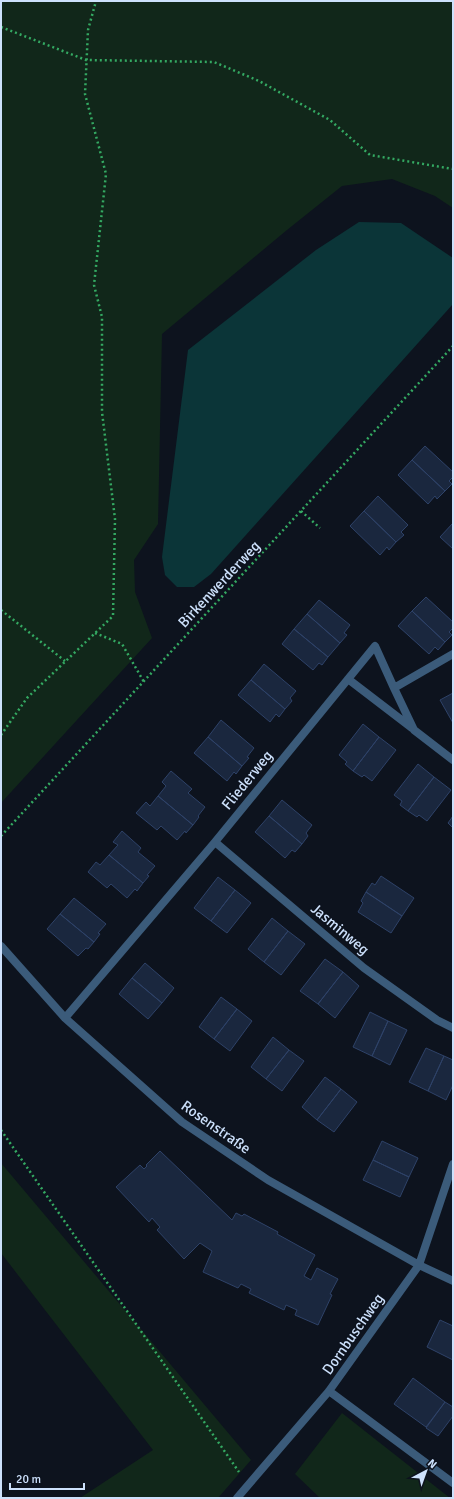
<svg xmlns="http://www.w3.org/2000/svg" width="454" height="1499" viewBox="0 0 454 1499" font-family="Signika,sans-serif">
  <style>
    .green { fill: #11271a }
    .water { fill: #0b3538 }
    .building { fill: #1a273e; stroke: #2e4268 }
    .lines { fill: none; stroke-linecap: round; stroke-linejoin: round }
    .path { stroke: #34a962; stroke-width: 2.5; stroke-dasharray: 2 3; stroke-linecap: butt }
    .street { stroke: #3b5b7a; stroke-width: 8 }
    .labels { text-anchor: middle; stroke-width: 3; stroke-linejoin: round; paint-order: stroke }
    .street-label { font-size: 15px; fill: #cde1fc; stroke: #0d131e }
  </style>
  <rect width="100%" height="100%" fill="#0d131e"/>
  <path class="green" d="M1 1H453V208L435 196 392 179 342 186 287 230 162 334 158 524 134 560 135 592 152 638 1 803Z
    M1 1163 251 1460 218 1498H80L153 1450 1 1253Z
    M342 1413 450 1498H320L295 1474Z"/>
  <path class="water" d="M359 222 401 223 453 258V304L211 574 194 587H177L165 575 162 557 188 350 316 250Z"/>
  <path class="building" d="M425 446 453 472V477L449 481 452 484 445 491 412 460Z
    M412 460 445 491 437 499 435 496 428 504 398 475Z
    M378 496 408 525 401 532 404 535 396 542 364 511Z
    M364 511 396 542 389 550 387 547 380 555 350 526Z
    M453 523V549L440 537Z
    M426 597 453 622V628L449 632 452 635 445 642 412 611Z
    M319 600 350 625 344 633 347 635 340 643 307 614Z
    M412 611 445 642 438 650 435 647 429 654 398 626Z
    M307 614 340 643 328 657 294 629Z
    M294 629 328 657 322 665 319 663 313 670 282 644Z
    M264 664 296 691 290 698 292 701 285 709 251 680Z
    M251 680 285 709 279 717 276 714 270 722 238 695Z
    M453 693V723L440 700Z
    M221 720 254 748 247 757 249 758 242 766 208 737Z
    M363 724 379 737 353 771 345 764 347 762 339 755Z
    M208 737 242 766 236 774 234 772 227 781 194 753Z
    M379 737 396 750 372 781 364 775 362 777 353 771Z
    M418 764 434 777 408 811 400 805 402 801 394 795Z
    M171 771 192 789 188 793 205 807 198 816 199 817 193 825 158 796 166 786 162 782Z
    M434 777 451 790 427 821 419 815 417 817 408 811Z
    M158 796 193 825 186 833 185 831 177 840 161 826 157 830 136 813 146 802 150 806Z
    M282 800 312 825 306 833 308 836 302 844 269 816Z
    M269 816 302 844 295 852 292 850 285 858 255 832Z
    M453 816V828L448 823Z
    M122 831 141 848 138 852 155 866 147 875 149 876 143 883 109 855 118 845 113 842Z
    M109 855 143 883 137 891 135 889 127 898 111 884 107 888 88 872 96 862 100 865Z
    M381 876 414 898 402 916 366 892 372 883 375 885Z
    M218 877 235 890 211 921 194 908Z
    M235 890 251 903 227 933 211 921Z
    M366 892 402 916 391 933 358 912 363 903 361 901Z
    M74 898 106 924 98 933 100 934 94 942 60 914Z
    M60 914 94 942 88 949 86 948 78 956 47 929Z
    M272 918 288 931 264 962 248 949Z
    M288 931 305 944 281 975 264 962Z
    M325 959 343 972 318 1004 300 991Z
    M145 963 174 988 162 1003 132 978Z
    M343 972 359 986 335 1018 318 1004Z
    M132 978 162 1003 148 1019 119 994Z
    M221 997 237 1009 214 1039 199 1027Z
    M237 1009 252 1021 230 1051 214 1039Z
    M370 1012 388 1021 372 1056 353 1047Z
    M388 1021 407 1030 390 1065 372 1056Z
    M273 1037 289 1050 266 1079 251 1067Z
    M426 1048 444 1056 428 1091 409 1082Z
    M289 1050 304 1061 282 1091 266 1079Z
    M444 1056 453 1060V1085L446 1100 428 1091Z
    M325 1077 341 1089 317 1120 302 1107Z
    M341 1089 357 1102 334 1132 317 1120Z
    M382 1141 418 1158 409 1177 373 1160Z
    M160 1151 232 1220 236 1213 242 1216 244 1214 278 1232 277 1234 315 1255 304 1276 311 1280 317 1268 338 1279 330 1294 332 1295 318 1325 295 1315 297 1310 286 1305 284 1310 249 1293 251 1289 241 1284 238 1288 203 1272 212 1251 200 1243 184 1259 157 1230 160 1227 152 1218 149 1222 116 1187 140 1165 144 1169 147 1166 146 1165Z
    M373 1160 409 1177 400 1197 363 1180Z
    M440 1320 453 1326V1360L427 1347Z
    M413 1378 445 1402 426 1427 394 1404Z
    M445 1402 453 1407V1416L438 1436 426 1428Z"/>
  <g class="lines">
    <path class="path" d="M1 27 86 60 214 62 259 81 330 120 370 155 453 169
      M301 511 320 528
      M1 610 65 661
      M95 633 122 644 144 682
      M1 735 27 698 113 616 115 519 102 412V317L94 285 106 174 85 94 88 30 96 1
      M1 836 453 346
      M1 1130 239 1472"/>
    <path class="street" d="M348 679 412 728
      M394 688 414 730 453 760
      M215 842 364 968 437 1020 453 1028
      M1 946 65 1018 182 1122 268 1180 419 1265 453 1281
      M65 1018 215 842 375 646 394 688 453 654
      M329 1391 453 1483
      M237 1498 329 1391 419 1265 453 1164"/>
  </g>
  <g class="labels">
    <g class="street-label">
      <text transform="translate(219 584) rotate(-47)" y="5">Birkenwerderweg</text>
      <text transform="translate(247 780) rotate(-51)" y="5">Fliederweg</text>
      <text transform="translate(340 929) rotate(40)" y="5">Jasminweg</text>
      <text transform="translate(216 1127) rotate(35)" y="5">Rosenstraße</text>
      <text transform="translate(353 1334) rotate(-55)" y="5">Dornbuschweg</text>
    </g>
  </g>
  <rect width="454" height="1499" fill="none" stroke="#cde1fc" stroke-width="4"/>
  <g transform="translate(426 1471) rotate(41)" stroke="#0d131e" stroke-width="3" paint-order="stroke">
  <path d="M0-3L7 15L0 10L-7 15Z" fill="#cde1fc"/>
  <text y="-6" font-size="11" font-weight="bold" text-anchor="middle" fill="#cde1fc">N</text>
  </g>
  <path d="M10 1483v6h74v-6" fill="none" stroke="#cde1fc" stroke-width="2"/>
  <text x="16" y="1483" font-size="12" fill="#cde1fc" stroke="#0d131e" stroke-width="3" paint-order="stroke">20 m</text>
</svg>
